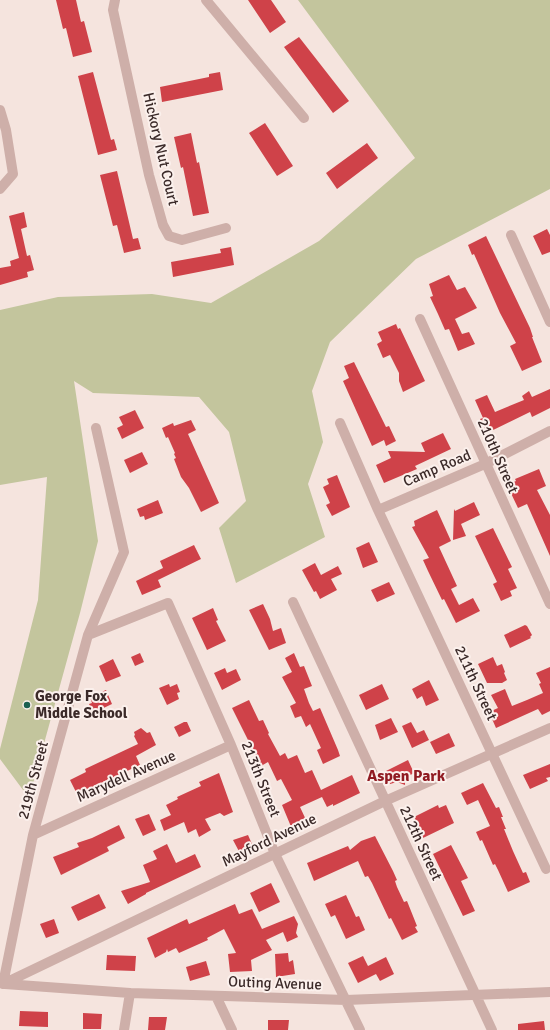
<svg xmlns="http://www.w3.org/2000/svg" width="550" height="1030" viewBox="0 0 550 1030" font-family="Signika,sans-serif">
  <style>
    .green { fill: #c3c59d }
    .building { fill: #cf4249 }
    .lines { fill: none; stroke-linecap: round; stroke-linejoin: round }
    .minor { stroke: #ceafa9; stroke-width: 10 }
    .poi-dot { fill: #1b6051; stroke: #fbf0ec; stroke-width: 1.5 }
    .labels { text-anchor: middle; stroke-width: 4; stroke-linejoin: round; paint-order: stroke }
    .street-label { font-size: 15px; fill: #3b2a29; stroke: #fbf0ec }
    .poi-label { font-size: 15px; font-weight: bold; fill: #3b2a29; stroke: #fbf0ec; text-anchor: start }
    .neighbourhood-label { font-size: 16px; font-weight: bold; fill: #901b22; stroke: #fbf0ec }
  </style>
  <rect width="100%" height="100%" fill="#f5e4de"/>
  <path class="green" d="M298 0H550V189L416 259 330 342 312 391 323 442 308 484 325 537 236 583 219 528 246 501 229 432 199 397 93 393 74 381 98 541 80 613 29 798 0 759V749L38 600 47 477 0 485V310L58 297 152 294 211 303 319 241 415 158Z"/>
  <path class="building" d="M56 0H76L81 22 84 21 92 52 73 57 66 28 63 29Z
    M248 0H271L286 22 270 33Z
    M299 37 349 101 333 113 284 47Z
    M93 72 111 140 114 139 117 150 98 155 78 76Z
    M220 72 223 90 162 102 160 87 209 77V74Z
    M265 123 293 166 277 176 249 133Z
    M191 133 197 163 199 162 209 213 193 216 183 167 181 168 174 137Z
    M367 143 378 158 337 189 326 173Z
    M117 171 133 239 138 238 141 249 124 253 117 225 113 226 100 175Z
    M24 212 27 227 21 229 27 256 30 255 34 270 27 272 28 277 0 285V268L11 266 10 261 19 258 9 216Z
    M547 229 550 235V252L542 255 533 236Z
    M486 236 530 328 533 337H532L542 362 522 371 510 346 516 343 500 313 474 254 472 255 468 245Z
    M231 247 234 265 173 277 171 262 221 253 220 249Z
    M449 275 457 290 465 287 477 308 455 319 462 334 469 332 475 344 458 351 449 329 445 330 438 314 430 297 433 296 429 284Z
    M396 324 398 329 400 328 425 381 403 392 399 381V373L390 355 383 358 377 344 382 341 378 332Z
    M354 362 386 427 389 426 396 441 386 446 384 440 372 446 343 381 349 378 344 366Z
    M550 389V408L532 417 530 412 487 433 480 419 483 418 475 400 487 395 495 412 524 400 522 396 529 391 532 397Z
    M135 410 144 428 122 439 117 428 123 425 119 417Z
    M191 420 196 430 188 434 219 503 201 512 189 488 181 477 174 459 176 458 174 454 175 453 168 437 166 438 162 428 173 423 174 426Z
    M443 433 451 449 415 466 417 469 384 483 376 465 391 458 388 451 425 452 421 443Z
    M142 452 148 464 130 473 124 460Z
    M539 469 546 486 537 490 550 515V556L527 504 518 508 507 485 516 481 515 479Z
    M337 475 350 507 332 516 326 505 330 503 323 487 329 484 327 479Z
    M158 500 163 513 145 520 144 516 140 517 137 509Z
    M474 502 480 515 461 524 466 536 453 540 454 509 455 511Z
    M437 510 451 541 439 547 457 586 451 589 459 605 473 598 480 611 456 623 444 599 442 600 428 571 423 560 429 558 412 527 415 526 414 521Z
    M493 528 512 567 508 569 517 588 510 591 512 596 501 601 493 584 497 582 475 536Z
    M369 542 378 562 363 568 356 548Z
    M194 545 201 559 158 580 161 587 142 595 136 581 163 568 160 561Z
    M315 563 321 575 338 566 342 574 331 579 337 590 320 599 316 591 314 592 302 570Z
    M389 582 395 594 377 602 371 590Z
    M263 604 270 619 273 631 281 628 286 643 269 650 249 610Z
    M213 608 218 620 216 621 226 641 207 650 192 618Z
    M525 625 527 626 532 635 530 637 531 638 510 648 504 635Z
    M140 653 144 662 135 666 131 657Z
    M294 653 300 667 304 666 312 686 304 689 309 703 313 711 320 708 338 750 340 756 323 764 317 750 321 748 310 724 306 727 301 716 295 718 290 706 296 703 282 677 292 672 285 658Z
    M493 657 497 666 502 664 505 672 504 673 507 680 502 683H487L478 664Z
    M113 659 121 676 106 682 99 666Z
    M550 667V711L542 715 538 709 496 728 489 712 498 708 491 695 505 689 512 706 527 700 543 693 539 684 541 683 536 673Z
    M225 668 227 673 236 669 241 680 222 690 214 673Z
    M429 680 439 700 426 706 422 696 417 699 412 689Z
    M169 684 170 687 177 684 180 692 177 693 179 699 167 705 159 688Z
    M382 684 389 699 366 710 359 695Z
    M106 690 112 704 93 713 89 704 92 703 90 697Z
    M249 700 259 721 263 720 269 733 268 734 280 756 285 753 288 759 297 755 305 773 312 770 321 790 352 775 360 793 333 806V804L327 807 322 797 300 807 307 822 292 829 282 805 292 800 281 779 277 781 268 762 261 766 232 708Z
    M391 718 398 732 380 740 375 725Z
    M184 722H187L191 731 179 737 174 727Z
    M411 722 417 733 424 730 429 740 412 748 402 726Z
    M141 728 147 733 150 732 156 745 136 756 140 765 77 794 70 780 86 772 85 769 138 744 134 736 135 735 134 732Z
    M449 733 455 746 436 754 430 742Z
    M408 760 414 773 405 778V785L397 782 390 784 384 772Z
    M550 764V777L546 778 548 781 530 789 523 775Z
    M219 773 233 812 224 816 220 813 205 819 211 830 199 837 196 829 188 833 184 822 164 831 160 820 171 815 166 805 178 799 177 797 201 786 199 782Z
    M483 783 496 808 499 807 503 817H501L506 829H504L513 851 523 873 526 872 530 882 508 892 498 870 495 864 493 865 482 840 480 841 476 832 490 826 478 800 467 805 461 793Z
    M438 805 439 808 446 805 454 823 423 838 414 817Z
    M149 814 156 830 143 836 135 819Z
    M119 825 125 838 107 847 109 851 61 875 53 857 79 847 77 843 92 838Z
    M248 835 255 851 242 857 233 840Z
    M375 836 393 871 397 880 395 881 397 887 404 902 407 901 417 926 415 927 418 932 402 940 391 918 389 919 372 883 368 876 365 877 358 861 314 881 307 863 348 846 350 850 361 841Z
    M167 844 176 863 195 854 201 867 146 893V894L128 904 121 891 150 882 143 865 157 859 153 851Z
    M451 845 468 878 461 881 475 911 463 916 433 854Z
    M271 883 280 902 259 912 250 893Z
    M99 894 106 908 78 921 71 907Z
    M346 895 356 917 359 916 365 930 346 939 335 915 331 917 325 904Z
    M235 904 239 914 252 909 262 929 294 916 298 924 296 933 298 937 287 942 283 932 266 940 272 950 251 960 252 971 230 972 228 954 236 953 224 929 207 938 208 940 179 953 176 948 168 952 167 949 166 952 155 958 147 938 187 919 189 924Z
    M54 919 59 933 46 938 40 924Z
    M288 953 289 962 293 960 295 974 276 977 275 954Z
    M107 955 136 956 135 971 106 970Z
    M363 956 368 966 386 957 394 974 380 981 376 974 358 983 348 963Z
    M206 961 210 975 190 981 186 967Z
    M20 1011 48 1012V1027L19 1026Z
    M83 1013 102 1014 101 1029H83Z
    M149 1017H167L165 1030H148Z
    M268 1020H289L288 1030H268Z
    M544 1021 545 1030H518V1024Z"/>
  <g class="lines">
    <path class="minor" d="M115 0 113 10 149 175 163 225 169 236 182 240 226 228
      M206 0 304 118
      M0 110 6 130 13 174 0 189
      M511 235 550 322
      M420 319 550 604
      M340 423 378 510 546 869
      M378 510 485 464 550 431
      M293 602 492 1030
      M88 635 168 603 231 745 275 854 360 1030
      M33 835 231 745
      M3 984 385 801 550 728
      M3 984 33 835 88 635 124 552 96 428
      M5 984 130 993 346 1000 550 992
      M216 996 232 1030
      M124 1030 130 993"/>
  </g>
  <circle class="poi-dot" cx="27" cy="705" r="4"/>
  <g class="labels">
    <g class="street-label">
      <text transform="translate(161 149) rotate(77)" y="5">Hickory Nut Court</text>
      <text transform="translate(498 456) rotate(66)" y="5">210th Street</text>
      <text transform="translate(437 468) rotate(-23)" y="5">Camp Road</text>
      <text transform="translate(476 683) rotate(65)" y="5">211th Street</text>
      <text transform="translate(126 776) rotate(-24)" y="5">Marydell Avenue</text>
      <text transform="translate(261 779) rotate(68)" y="5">213th Street</text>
      <text transform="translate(33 780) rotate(-75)" y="5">219th Street</text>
      <text transform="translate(269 840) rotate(-26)" y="5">Mayford Avenue</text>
      <text transform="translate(421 843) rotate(65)" y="5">212th Street</text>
      <text transform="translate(275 983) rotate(2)" y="5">Outing Avenue</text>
    </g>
    <g class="poi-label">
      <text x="35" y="701">George Fox<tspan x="35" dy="17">Middle School</tspan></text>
    </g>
    <g class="neighbourhood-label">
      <text x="406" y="781">Aspen Park</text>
    </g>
  </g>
</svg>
